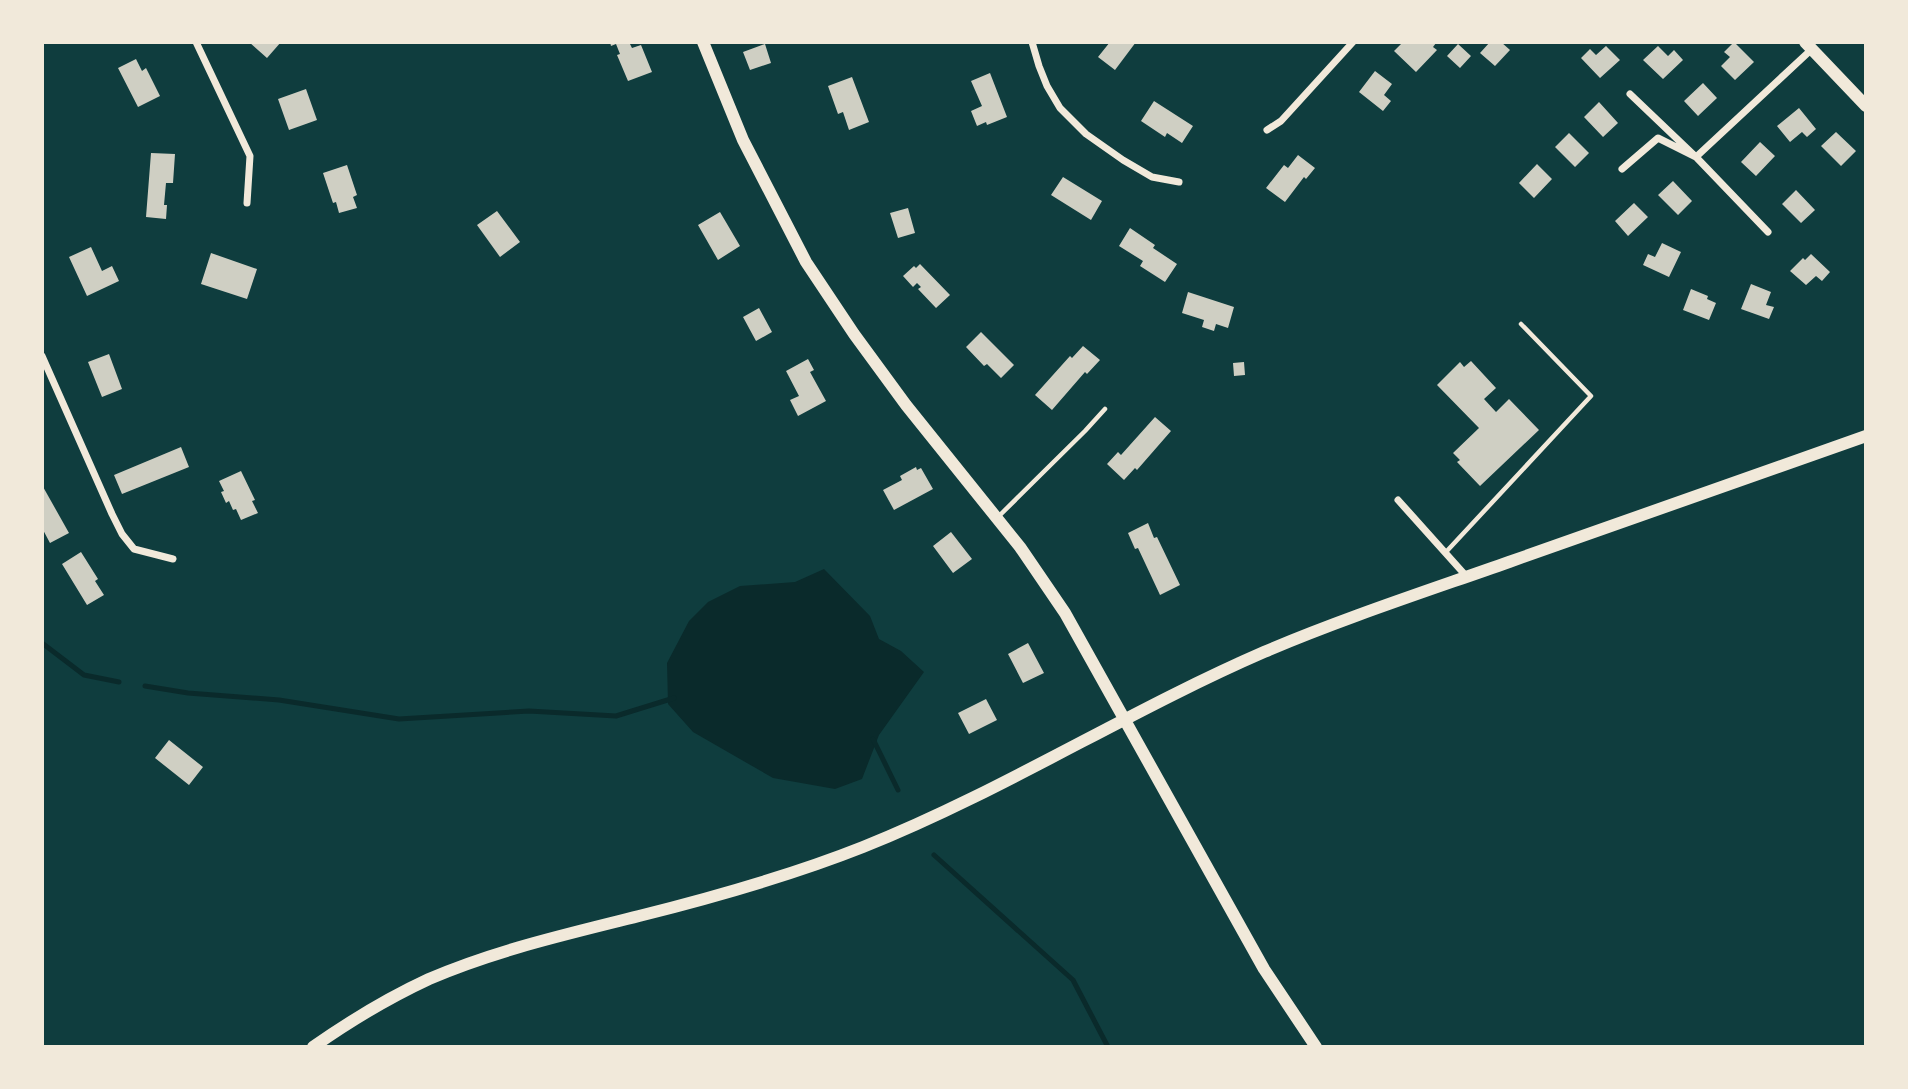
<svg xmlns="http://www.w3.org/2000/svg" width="1908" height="1089" viewBox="0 0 1908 1089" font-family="'Space Grotesk',sans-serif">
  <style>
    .water { fill: #0a2a2b }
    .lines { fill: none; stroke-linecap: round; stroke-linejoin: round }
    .stream { stroke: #0a2a2b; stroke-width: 5 }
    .building { fill: #cfcfc3 }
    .service { stroke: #f1e9da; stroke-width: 4.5 }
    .minor { stroke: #f1e9da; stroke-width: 7 }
    .tertiary { stroke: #f1e9da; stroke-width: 12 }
  </style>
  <rect width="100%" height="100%" fill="#0f3d3e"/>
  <path class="water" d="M824 569 870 616 879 639 901 651 924 672 879 735 862 779 835 789 773 778 693 732 668 704 667 663 689 621 708 602 740 586 795 582Z"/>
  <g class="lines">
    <path class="stream" d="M42 643 84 675 119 682
      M145 686 188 693 279 700 399 719 529 711 616 716 674 698
      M873 739 898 790
      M934 855 1073 980 1108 1047"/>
  </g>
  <path class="building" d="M249 42H281L267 58Z
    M610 42H629L632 48 641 45 652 72 628 81 617 55 620 54 616 44 611 46Z
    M1110 42H1136L1115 70 1098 57Z
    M1403 42H1435L1436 43 1433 47 1437 50 1416 72 1394 51Z
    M1490 42H1501L1510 50 1495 66 1480 53Z
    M1734 42 1754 62 1735 80 1721 66 1730 57 1724 52Z
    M765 44 771 63 750 70 743 52Z
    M1458 44 1471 56 1460 68 1447 56Z
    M1606 46 1620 60 1600 78 1581 58 1590 49 1596 55Z
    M1658 46 1668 56 1674 50 1683 60 1663 79 1643 60Z
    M136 59 142 71 146 68 160 96 138 107 118 68Z
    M1375 71 1392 84 1384 95 1391 101 1383 111 1359 92Z
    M990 73 1007 117 987 125 986 122 977 126 971 111 982 106 971 81Z
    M852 77 869 122 849 130 843 112 838 114 828 86Z
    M1703 83 1717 98 1698 116 1684 101Z
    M306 89 317 120 289 130 278 99Z
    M1154 101 1193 126 1182 143 1167 133 1165 137 1141 121Z
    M1599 102 1618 123 1603 137 1584 117Z
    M1799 108 1816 129 1807 137 1802 132 1790 142 1777 126Z
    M1836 132 1856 151 1841 166 1821 146Z
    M1569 133 1589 153 1575 167 1555 147Z
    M1760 142 1775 156 1756 176 1741 162Z
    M151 153 175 154 173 183H166L164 205H167L166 219 146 217Z
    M1298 155 1315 168 1306 179 1304 177 1285 202 1266 188 1284 165 1288 168Z
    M1537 164 1552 179 1534 198 1519 183Z
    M347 165 357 195 353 197 357 208 339 213 336 202 333 203 323 173Z
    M1063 177 1102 201 1091 220 1051 195Z
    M1673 181 1692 201 1678 215 1658 195Z
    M1796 190 1815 210 1801 223 1782 204Z
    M1634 203 1648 217 1628 236 1615 221Z
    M908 208 915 233 898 238 890 213Z
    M497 211 520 242 500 257 477 225Z
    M720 212 740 246 718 260 698 225Z
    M1130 228 1155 245 1153 248 1177 264 1165 282 1140 266 1143 261 1119 246Z
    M1662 243 1681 252 1669 277 1643 265 1648 254 1655 257Z
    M91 247 102 271 112 266 119 281 87 296 69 257Z
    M211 253 257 269 247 299 201 284Z
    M1811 254 1830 272 1822 281 1816 276 1806 285 1790 271 1803 258 1805 260Z
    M920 264 950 295 936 308 918 289 921 287 917 283 913 287 903 276 914 266 916 268Z
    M1751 284 1771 292 1766 305 1774 307 1769 319 1741 309Z
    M1691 289 1708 296 1707 299 1716 303 1709 320 1683 310Z
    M1188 292 1234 307 1228 328 1216 324 1214 331 1202 327 1204 320 1182 313Z
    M759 308 772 332 756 341 743 317Z
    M981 332 1014 365 1001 378 987 364 984 366 966 347Z
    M1083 346 1100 360 1087 374 1085 372 1052 410 1035 395 1070 356 1072 358Z
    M109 354 122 389 102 397 88 362Z
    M808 359 814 370 810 372 826 401 798 416 790 400 799 396 786 371Z
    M1471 361 1496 388 1484 399 1496 412 1509 399 1539 430 1480 486 1457 462 1460 460 1453 453 1479 428 1437 385 1460 362 1464 367Z
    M1244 362 1245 375 1234 376 1233 363Z
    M1155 417 1171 431 1137 470 1135 468 1124 480 1107 464 1118 452 1121 455Z
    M181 447 189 467 122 494 114 475Z
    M916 467 917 470 921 468 933 489 894 510 883 490 902 480 900 476Z
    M241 471 255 500 252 501 258 513 241 520 236 509 233 510 229 501 226 503 221 492 224 491 219 481Z
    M42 485 69 533 50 543 42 528Z
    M1148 523 1154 538 1157 537 1180 585 1160 595 1138 548 1135 549 1128 533Z
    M951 532 972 559 953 573 933 546Z
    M81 552 98 579 95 581 104 595 87 605 62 564Z
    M1028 643 1044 673 1023 683 1008 654Z
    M986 699 997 720 969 734 958 713Z
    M169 740 203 767 189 785 155 758Z"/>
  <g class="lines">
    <path class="service" d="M998 517 1085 431 1105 409
      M1446 552 1591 396 1521 324"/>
    <path class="minor" d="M196 42 250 156 247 203
      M1032 42 1039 66 1047 86 1060 108 1086 134 1123 160 1152 177 1179 182
      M1630 94 1696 157 1768 232
      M1267 130 1281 121 1353 42
      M1622 169 1658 138 1696 157 1812 49
      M42 356 112 514 122 534 134 549 173 559
      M1398 500 1467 577"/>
    <path class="tertiary" d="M703 42 743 140 806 262 854 334 906 405 1020 547 1065 613 1264 969 1316 1047
      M1805 42 1866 106
      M313 1047C350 1021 388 998 429 979 496 950 568 934 639 916 715 897 790 876 863 847 1001 792 1128 711 1264 652 1344 618 1427 591 1509 562 1628 520 1747 478 1866 436"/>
  </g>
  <rect width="1908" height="1089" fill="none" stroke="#f1e9da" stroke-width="88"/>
</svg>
